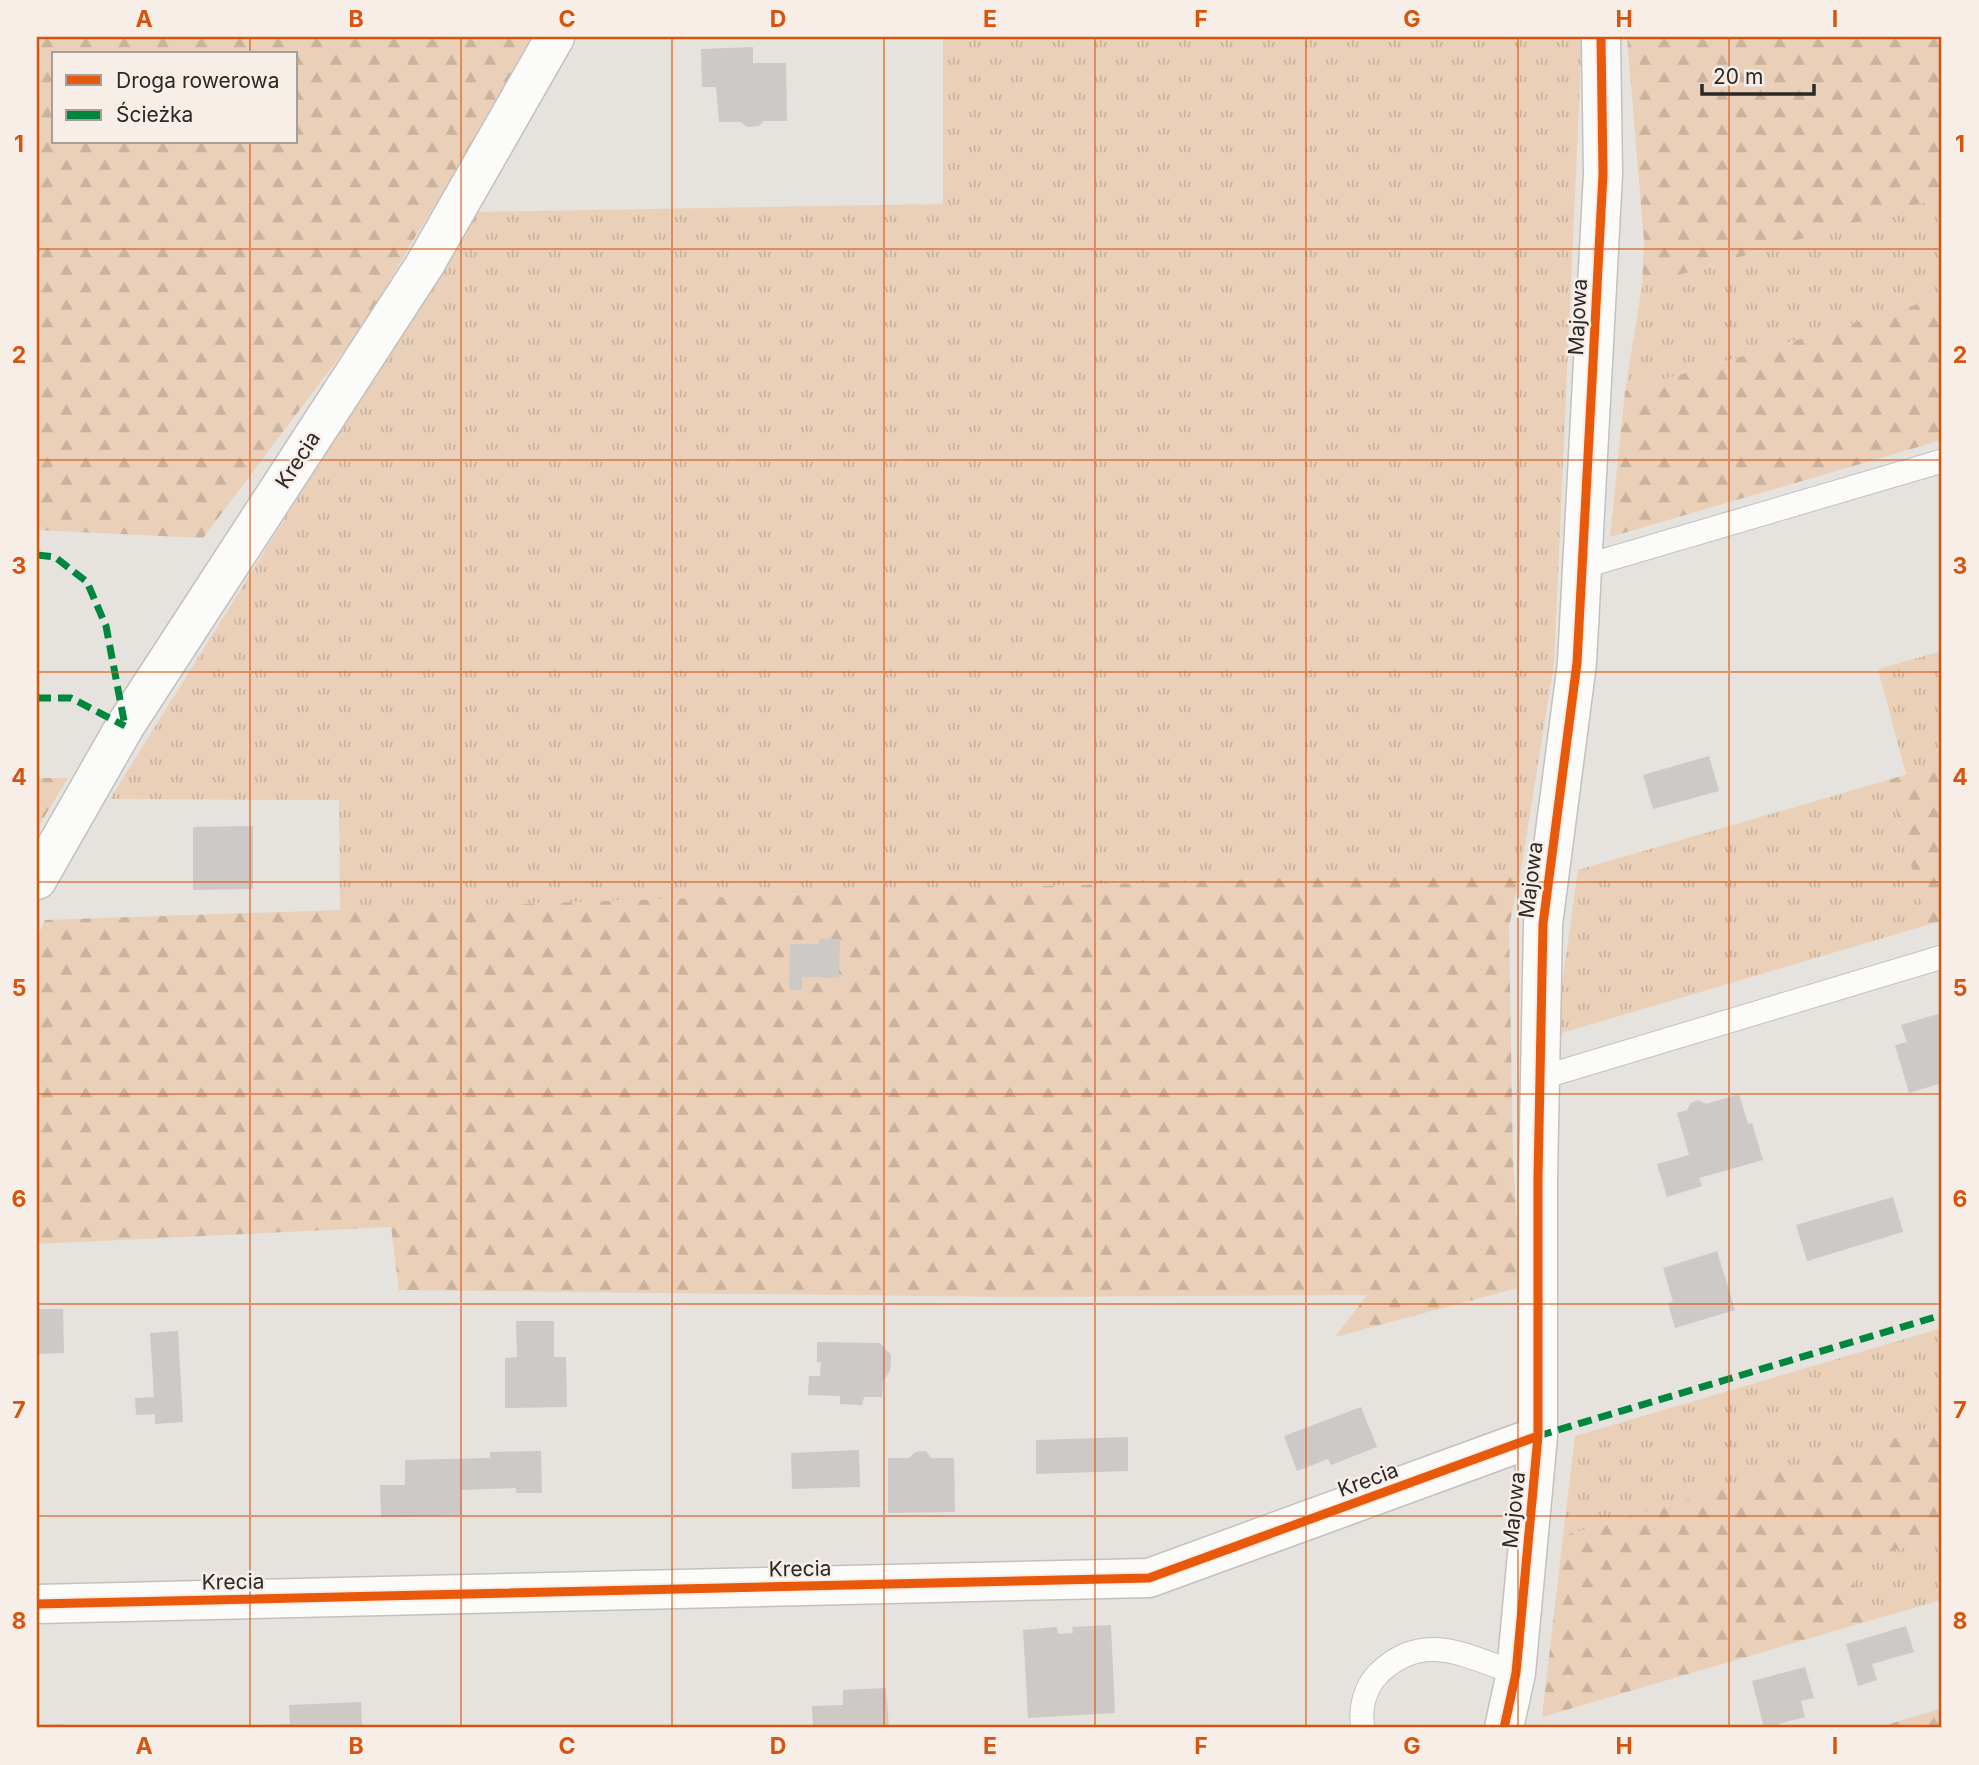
<svg xmlns="http://www.w3.org/2000/svg" width="1979" height="1765" viewBox="0 0 1979 1765" font-family="Inter,sans-serif">
  <style>
    .grass { fill: url(#grass-tufts) }
    .forest { fill: url(#forest-firs); fill-rule: evenodd }
    .building { fill: #cdc9c6 }
    .lines { fill: none; stroke-linecap: round; stroke-linejoin: round }
    .service-casing { stroke: #c4c0be; stroke-width: 25 }
    .minor-casing { stroke: #c4c0be; stroke-width: 41 }
    .service { stroke: #fbfbfa; stroke-width: 23 }
    .minor { stroke: #fbfbfa; stroke-width: 38 }
    .quiet { stroke: #00873e; stroke-width: 7; stroke-dasharray: 14 7; stroke-linecap: butt }
    .cycleway-casing { stroke: #f7efe7; stroke-width: 13 }
    .cycleway { stroke: #e8590c; stroke-width: 9 }
    .grid { fill: none; stroke: #d5540e; stroke-width: 2; stroke-opacity: 0.55 }
    .labels { text-anchor: middle; stroke-width: 5; stroke-linejoin: round; paint-order: stroke }
    .street-label { font-size: 21px; fill: #2b2825; stroke: #f7efe7 }
    .neatline { fill: none; stroke: #d5540e; stroke-width: 2.5 }
    .grid-label { font-size: 23px; text-anchor: middle; font-weight: bold; fill: #d5540e }
  </style>
  <defs>
    <pattern id="grass-tufts" width="24" height="20" patternUnits="userSpaceOnUse" patternTransform="scale(1.75)"><rect width="24" height="20" fill="#ead0b8"/><path d="M3 7l-1-3M5 7V3M7 7l1-3M15 17l-1-3M17 17v-4M19 17l1-3" fill="none" stroke="#c9b39e"/></pattern>
    <pattern id="forest-firs" width="22" height="20" patternUnits="userSpaceOnUse" patternTransform="scale(1.75)"><rect width="22" height="20" fill="#ead0b8"/><path d="M5 1l3.5 6h-7zM16 11l3.5 6h-7z" fill="#c9b39e"/></pattern>
  </defs>
  <rect width="100%" height="100%" fill="#e6e2de"/>
  <path class="grass" d="M943 37H1582L1554 664 1521 870 340 910 339 800 110 799 476 212 943 204Z
    M1942 197V297L1625 391 1642 286Z
    M1942 651V763L1906 774 1878 669Z
    M1888 780 1927 925 1555 1035 1578 870Z
    M1942 1328V1424L1563 1536 1575 1436Z
    M1942 1536V1600L1865 1622 1848 1564Z"/>
  <path class="forest" d="M37 37H534L517 74 415 237 365 323 203 538 37 530ZM54 54H296V142H54Z
    M1627 37H1942V197L1642 286 1644 241Z
    M1942 297V440L1610 537 1625 391Z
    M1942 763V921L1927 925 1888 780Z
    M37 778H68L37 829Z
    M1521 870 1509 927 1513 1162 1521 1287 1335 1337 1367 1295 1016 1297 399 1290 391 1227 37 1244V937L45 920Z
    M1942 1424V1536L1849 1564 1865 1622 1542 1717 1563 1536Z
    M1942 1708V1728H1876Z"/>
  <path class="building" d="M753 47V63H786L787 121H764L759 126 747 127 741 122H719L716 87H702L701 49Z
    M1709 756 1719 791 1653 809 1643 775Z
    M253 826V889L193 890V827Z
    M819 939H840L839 978 802 977V990H789L790 944H819Z
    M1938 1014 1942 1031V1083L1909 1093 1895 1045 1907 1042 1901 1025Z
    M1739 1094 1748 1124 1752 1123 1763 1160 1699 1178 1702 1186 1667 1197 1657 1164 1689 1155 1677 1113 1687 1110 1691 1103 1698 1100 1706 1104Z
    M1893 1197 1903 1232 1807 1261 1796 1225Z
    M1717 1251 1735 1310 1675 1328 1668 1303 1673 1302 1663 1268Z
    M37 1309H63L64 1353 37 1354Z
    M516 1321H554V1357H566L567 1407 505 1408V1358L517 1357Z
    M178 1331 183 1422 155 1424V1414L136 1415 135 1398 154 1397 150 1333Z
    M817 1342 880 1343 891 1355 890 1371 883 1381 882 1397H864L862 1405 840 1404V1396L808 1395 809 1376H820L821 1362H817Z
    M1361 1407 1377 1447 1331 1465 1328 1459 1297 1471 1284 1436Z
    M1128 1437V1471L1036 1474V1440Z
    M859 1450 860 1487 792 1489 791 1453Z
    M541 1451 542 1493H516V1488L461 1490 462 1515 381 1517 380 1485H405V1460L490 1458V1452Z
    M926 1451 931 1458H954L955 1512 888 1513V1458H909L915 1452Z
    M1111 1625 1115 1713 1028 1718 1023 1630 1057 1627 1058 1634 1073 1633 1072 1627Z
    M1906 1626 1914 1652 1872 1664 1877 1680 1858 1686 1846 1644Z
    M1805 1667 1814 1698 1801 1701 1805 1717 1764 1728 1752 1681Z
    M886 1688 889 1728H813L812 1706 843 1705V1690Z
    M361 1702 362 1728H259V1725L290 1724 289 1705Z
    M64 1724 69 1728H37V1725Z"/>
  <g class="lines">
    <g class="service-casing">
      <path id="service" d="M1582 567 1942 461
        M1540 1078 1942 957
        M1363 1728C1359 1709 1365 1687 1379 1673 1424 1630 1465 1656 1516 1673"/>
    </g>
    <g class="minor-casing">
      <path id="minor" d="M37 880 125 726 424 266 555 37
        M37 1604 1149 1578 1538 1436
        M1504 1728 1516 1673 1538 1436V1178L1543 924 1577 663 1603 174 1601 37"/>
    </g>
    <use href="#service" class="service"/>
    <use href="#minor" class="minor"/>
    <path class="quiet" d="M37 555 55 557 87 582 106 626 125 726
      M37 698H71L125 726
      M1538 1436 1942 1315"/>
    <g class="cycleway-casing">
      <path id="cycleway" d="M37 1604 1149 1578 1538 1436
        M1504 1728 1516 1673 1538 1436V1178L1543 924 1577 663 1603 174 1601 37"/>
    </g>
    <use href="#cycleway" class="cycleway"/>
  </g>
  <path class="grid" d="M250 37V54M461 37V1728M672 37V1728M884 37V1728M1095 37V1728M1306 37V1728M1518 37V1728M1729 37V1728M250 142V1728M37 249H1942M37 460H1942M37 672H1942M37 882H1942M37 1094H1942M37 1304H1942M37 1516H1942"/>
  <g class="labels">
    <g class="street-label">
      <text transform="translate(1578 317) rotate(-87)" y="7">Majowa</text>
      <text transform="translate(298 460) rotate(-57)" y="7">Krecia</text>
      <text transform="translate(1531 880) rotate(-83)" y="7">Majowa</text>
      <text transform="translate(1368 1480) rotate(-20)" y="7">Krecia</text>
      <text transform="translate(1514 1510) rotate(-84)" y="7">Majowa</text>
      <text transform="translate(800 1569) rotate(-1)" y="7">Krecia</text>
      <text transform="translate(233 1582) rotate(-1)" y="7">Krecia</text>
    </g>
  </g>
  <rect width="1979" height="1765" fill="none" stroke="#f7efe7" stroke-width="77"/>
  <rect x="52" y="52" width="245" height="91" fill="#f7efe7" stroke="#a59f99" stroke-width="2"/>
  <rect x="66" y="75" width="35" height="10" fill="#e8590c" stroke="#a59f99" stroke-width="2"/>
  <text x="116" y="88" font-size="21" fill="#2b2825">Droga rowerowa</text>
  <rect x="66" y="110" width="35" height="10" fill="#00873e" stroke="#a59f99" stroke-width="2"/>
  <text x="116" y="122" font-size="21" fill="#2b2825">Ścieżka</text>
  <path d="M1702 84v10h112v-10" fill="none" stroke="#2b2825" stroke-width="3.5"/>
  <text x="1713" y="84" font-size="21" fill="#2b2825" stroke="#f7efe7" stroke-width="5" paint-order="stroke">20 m</text>
  <rect x="38" y="38" width="1902" height="1688" class="neatline"/>
  <g class="grid-label">
    <text x="144" y="27">A</text>
    <text x="356" y="27">B</text>
    <text x="567" y="27">C</text>
    <text x="778" y="27">D</text>
    <text x="990" y="27">E</text>
    <text x="1201" y="27">F</text>
    <text x="1412" y="27">G</text>
    <text x="1624" y="27">H</text>
    <text x="1835" y="27">I</text>
    <text x="19" y="152">1</text>
    <text x="1960" y="152">1</text>
    <text x="19" y="363">2</text>
    <text x="1960" y="363">2</text>
    <text x="19" y="574">3</text>
    <text x="1960" y="574">3</text>
    <text x="19" y="785">4</text>
    <text x="1960" y="785">4</text>
    <text x="19" y="996">5</text>
    <text x="1960" y="996">5</text>
    <text x="19" y="1207">6</text>
    <text x="1960" y="1207">6</text>
    <text x="19" y="1418">7</text>
    <text x="1960" y="1418">7</text>
    <text x="19" y="1629">8</text>
    <text x="1960" y="1629">8</text>
    <text x="144" y="1754">A</text>
    <text x="356" y="1754">B</text>
    <text x="567" y="1754">C</text>
    <text x="778" y="1754">D</text>
    <text x="990" y="1754">E</text>
    <text x="1201" y="1754">F</text>
    <text x="1412" y="1754">G</text>
    <text x="1624" y="1754">H</text>
    <text x="1835" y="1754">I</text>
  </g>
</svg>
